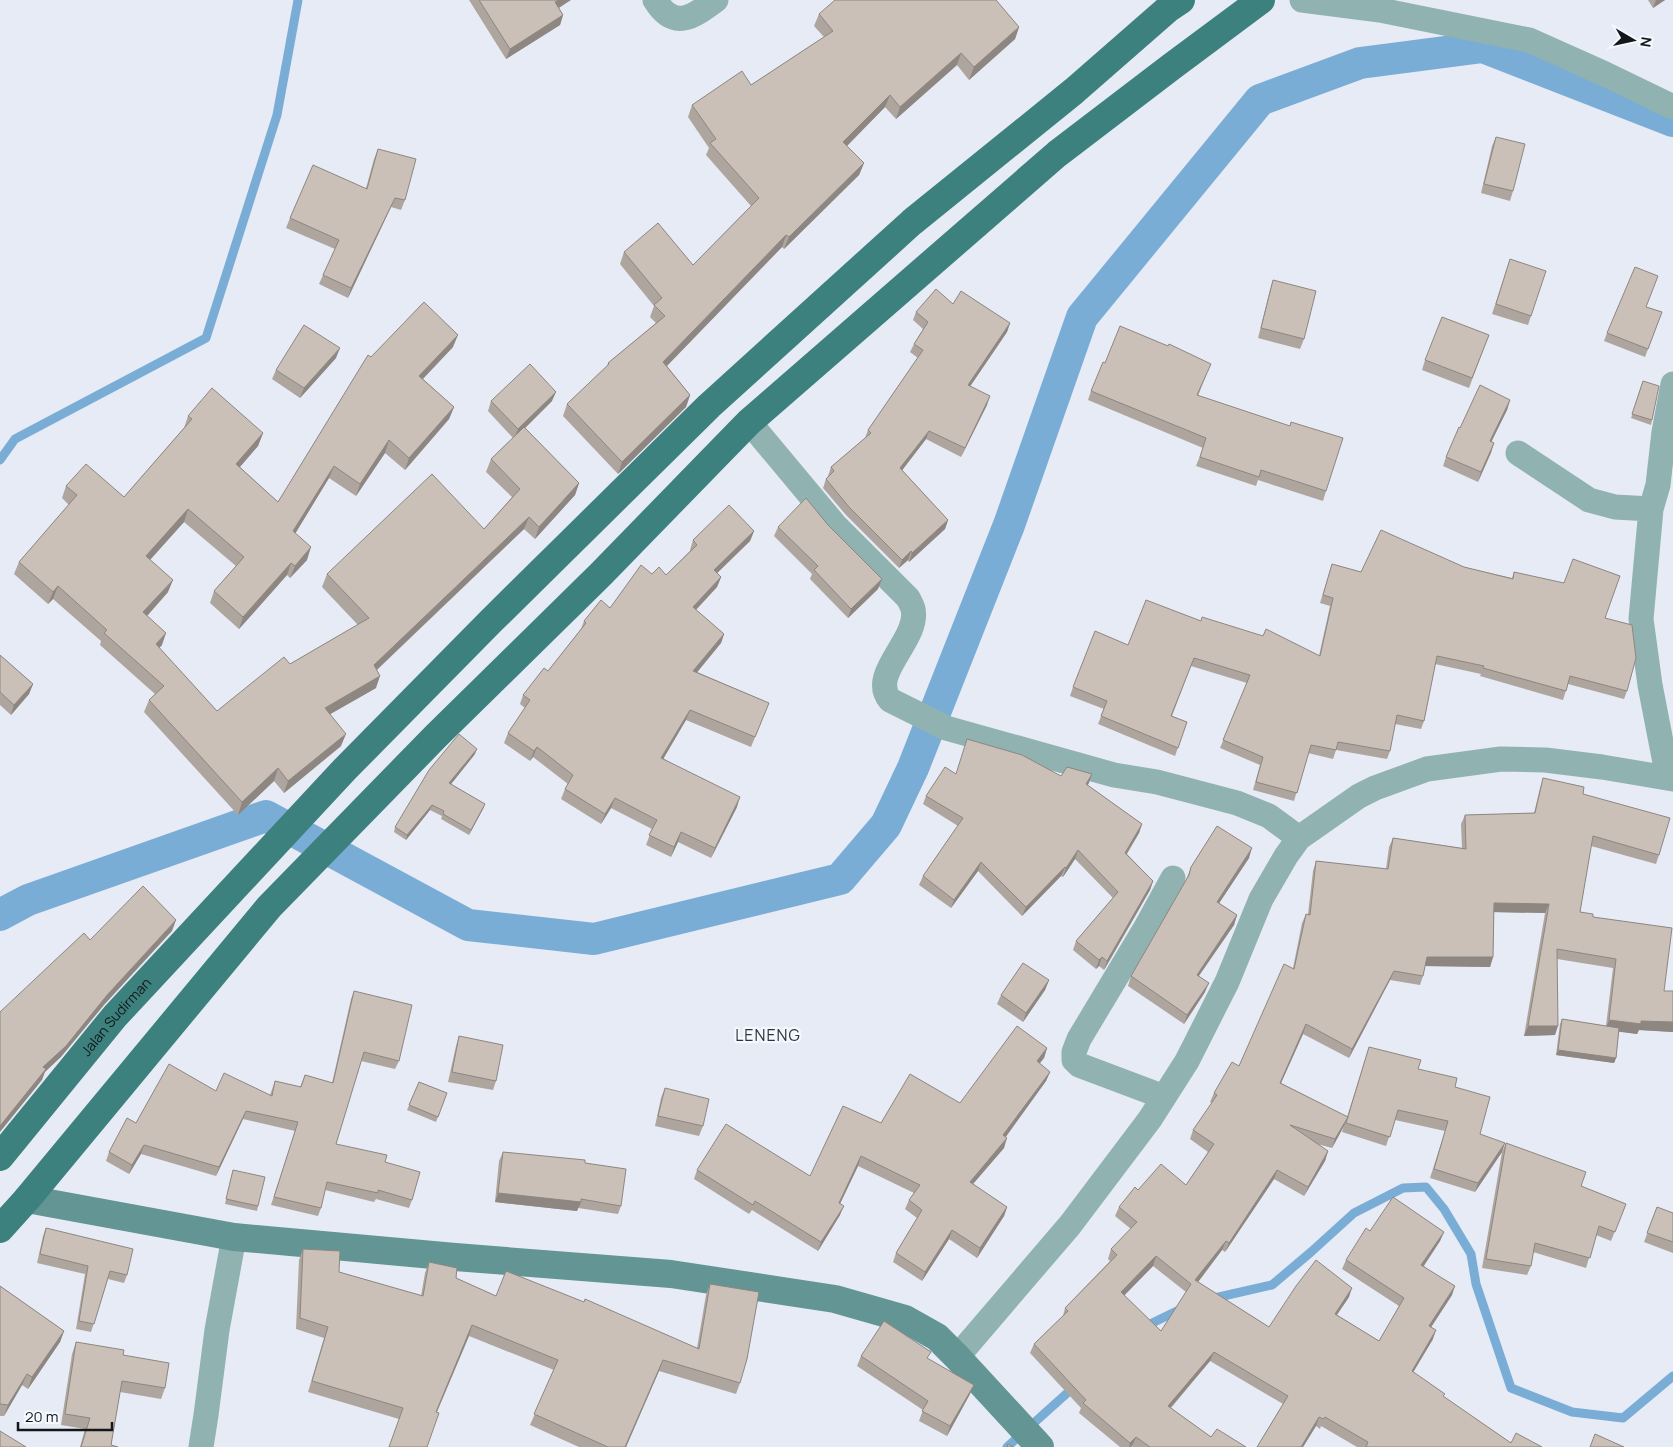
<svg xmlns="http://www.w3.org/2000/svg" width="1673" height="1447" viewBox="0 0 1673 1447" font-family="Manrope,sans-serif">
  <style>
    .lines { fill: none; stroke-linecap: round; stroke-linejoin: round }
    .stream { stroke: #7aadd6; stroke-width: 9 }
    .canal { stroke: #7aadd6; stroke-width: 32 }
    .street { stroke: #90b2b0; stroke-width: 25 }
    .secondary { stroke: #629593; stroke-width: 28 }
    .primary { stroke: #3d817e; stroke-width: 28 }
    .wall { fill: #aea59e; fill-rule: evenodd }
    .shaded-wall { fill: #8d8681 }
    .building { fill: #cac0b8; stroke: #8d8681; fill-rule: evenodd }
    .labels { text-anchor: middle; stroke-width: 4.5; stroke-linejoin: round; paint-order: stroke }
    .street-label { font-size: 14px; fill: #141619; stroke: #f5f8ff }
    .quarter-label { font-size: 16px; letter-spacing: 1px; fill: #2f333b; stroke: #f5f8ff }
  </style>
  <rect width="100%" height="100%" fill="#e6ebf6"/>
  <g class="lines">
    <path class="stream" d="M0 460 15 439 206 338 277 115 298 0
      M1210 1299 1272 1285 1311 1252 1354 1213 1403 1188 1426 1187 1444 1209 1471 1254 1476 1284 1511 1388 1572 1412 1623 1418 1673 1376
      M1142 1329 1144 1327 1181 1309
      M1007 1447 1075 1386"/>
    <path class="canal" d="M0 915 28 900 266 816 468 925 594 939 840 879 886 825 913 768 1009 525 1082 317 1260 100 1360 63 1483 47 1673 121"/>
    <path class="street" d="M655 0C674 31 693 17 716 0
      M1302 0 1380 10 1529 40 1605 74 1673 107
      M749 422 835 525 908 598C910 602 912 605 913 609 920 639 868 674 890 700L946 728 1114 775 1157 782 1237 803 1269 816 1299 838
      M1518 453 1589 500 1615 507 1651 509
      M1668 778 1650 685 1641 619 1651 509 1658 485 1664 432 1673 384
      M1164 1097 1079 1065 1074 1060V1052L1079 1039 1145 929 1173 878
      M957 1357 1070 1225 1150 1119 1187 1061 1227 982 1261 899 1286 856 1299 838 1359 796 1375 788 1427 769 1501 759 1545 760 1602 767 1673 779
      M201 1447 206 1415 217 1330 234 1237"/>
    <path class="secondary" d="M27 1199 234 1237 455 1257 671 1274 835 1299 905 1319 937 1337 957 1357 1040 1447"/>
    <g class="primary">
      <path id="s1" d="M0 1157 115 1016 345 769 492 620 709 406 912 222 1074 91 1169 8 1181 0"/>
      <path d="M0 1229 27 1199 269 907 436 736 601 574 749 422 1057 154 1171 67 1261 0"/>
    </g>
  </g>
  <path class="wall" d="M469 0H570L559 8 563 15 560 25 506 59Z
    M1648 0H1665L1653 8Z
    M819 14 1019 27 1015 39 969 80 957 65 896 119 885 107 847 146 864 163 859 175 784 249 782 247 667 366 690 395 686 407 618 474 563 416 567 404 607 366 608 363 656 323 650 317 654 306 620 264 624 252 693 265 751 206 706 155 709 148 688 117 692 105 751 85 824 37 814 26Z
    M1496 137 1513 191 1510 201 1481 193 1492 146Z
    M378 149 405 200 401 210 391 207 348 298 319 284 323 275 335 249 286 228 290 218 366 188 374 159Z
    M1510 259 1531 316 1528 325 1492 314Z
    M1273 280 1304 339 1300 349 1258 338 1270 290Z
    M953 304 1010 323 1007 332 970 386 987 405 961 457 926 439 902 470 948 520 945 529 909 562 908 560 899 568 846 515 823 488 826 479 828 476 831 467 865 438 868 430 918 358 910 352 914 344 923 329 913 320 916 312Z
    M1647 307 1662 312 1645 357 1604 341 1607 333Z
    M1489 335 1469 388 1422 370 1425 360Z
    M453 347 423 379 454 407 449 419 405 470 385 453 356 496 329 478 295 533 307 560 290 578 287 575 239 629 210 603 214 591 236 566 184 522 150 559 168 592 147 616 162 645 159 648 217 711 290 664 358 625 322 587 327 574 484 529 512 497 486 472 491 459 513 438 488 411 491 401H552L525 428 579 483 575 495 535 539 524 529 377 670 376 688 330 714 341 746 284 793 274 781 238 815 144 712 149 700 155 694 100 645 101 641 53 599 48 604 14 574 19 562 69 505 62 498 66 486 124 497 184 428 188 416 263 433 258 446 240 467 278 502 371 357Z
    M336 358 300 398 272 379 276 370Z
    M1105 363 1207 373 1198 396 1326 491 1323 501 1258 480 1256 486 1196 466 1203 448 1088 400 1091 391Z
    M1643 381 1652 420 1651 425 1631 418Z
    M1510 400 1507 410 1491 441 1494 443 1478 482 1443 466 1446 457 1460 428Z
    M778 527 878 589 848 618 810 579 812 574 774 536Z
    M754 531 750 541 717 573 721 577 717 587 696 610 724 634 721 643 697 672 769 703 751 747 686 720 663 758 737 807 711 858 678 842 671 857 646 845 652 829 611 808 601 824 561 799 565 789 568 784 533 757 530 761 504 743 508 733 525 708 520 704 523 695 548 671 581 629 584 621 610 608 652 574 666 575 690 551V550L693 540Z
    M1332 564 1361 572 1464 567 1512 578 1514 572 1605 618 1627 691 1624 699 1568 684 1563 700 1480 676 1481 674 1435 664 1424 721 1421 729 1395 724 1390 751 1387 759 1336 750 1333 759 1308 753 1294 801 1253 790 1260 765 1220 748 1247 683 1191 666 1172 716 1187 722 1175 756 1098 724 1104 709 1070 696 1073 687 1201 621 1319 656 1330 606 1320 603Z
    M0 655 33 684 29 694 11 715 0 705Z
    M475 754 451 784 485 804 483 809 469 835 441 819 442 816 430 810 406 840 394 832 395 827Z
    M956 774 1061 776 1092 774 1087 785 1142 824 1139 833 1127 854 1153 881 1150 890 1104 970 1099 966 1096 969 1073 950 1076 941 1113 898 1075 859 1063 877 1061 876 1022 916 978 871 951 908 919 885 923 876 958 826 923 804 926 796Z
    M1543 778 1583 794 1659 855 1656 864 1591 846 1580 912 1593 917 1664 991H1673V1032L1639 1030 1637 1034 1619 1031 1616 1058 1614 1063 1556 1055 1560 1024 1562 1019 1606 1026 1613 968 1557 959 1555 1035 1524 1036 1545 913 1494 912 1493 957 1490 967 1425 966 1423 976 1420 985 1390 980 1349 1058 1303 1034 1281 1083 1347 1117 1369 1047 1418 1069 1455 1087 1480 1134 1502 1152 1475 1192 1430 1178 1445 1131 1395 1120 1386 1146 1342 1132 1344 1126 1332 1148 1317 1144 1328 1151 1325 1161 1304 1196 1274 1179 1225 1252 1222 1250 1198 1282 1269 1327 1349 1297 1337 1315 1379 1341 1399 1306 1342 1269 1346 1260 1370 1231 1444 1232 1440 1241 1424 1266 1452 1295 1431 1327 1433 1339 1413 1372 1444 1397 1511 1443 1542 1447H1357L1321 1426 1320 1429 1316 1426 1303 1447H1257L1283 1404 1210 1361 1171 1408 1211 1437 1246 1447H1133L1132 1446V1447H1120L1079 1413 1081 1408 1030 1353 1034 1344 1063 1316 1065 1308 1110 1261 1108 1259 1111 1249 1131 1229 1115 1216 1119 1207 1138 1190 1186 1185 1208 1152 1190 1139 1193 1130 1212 1103 1210 1102 1214 1093 1239 1066 1293 968 1302 923 1306 914H1308L1313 871 1316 861 1386 869 1389 847 1393 838 1462 848 1461 824 1465 815 1534 813 1540 788ZM1153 1266 1186 1292 1161 1331 1124 1295Z
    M1249 858 1219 903 1237 915 1234 925 1199 976 1205 992 1184 1024 1128 986 1131 976 1186 880 1191 867Z
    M1049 980 1045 990 1023 1022 997 1004 1001 995Z
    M354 991 399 1061 395 1069 361 1061 336 1144 385 1162 412 1200 409 1208 376 1199 374 1202 325 1190 321 1208 318 1216 271 1205 295 1131 243 1119 216 1176 141 1154 129 1174 106 1161 109 1152 136 1123 216 1091 270 1095 275 1081 300 1087 305 1075 332 1083 351 999Z
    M459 1036 496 1081 493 1090 448 1082 456 1046Z
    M1047 1048 1044 1058 1039 1063 1050 1072 1046 1081 1005 1137 1004 1148 973 1184 1007 1207 1004 1216 977 1258 949 1239 922 1281 893 1262 896 1253 917 1218 905 1209 909 1200 914 1193 858 1166 840 1204V1215L818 1251 752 1210 749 1214 694 1179 697 1170 810 1176 881 1123 960 1103Z
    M419 1082 447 1093 436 1122 407 1110Z
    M665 1088 703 1126 699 1136 655 1126 661 1098Z
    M1506 1143 1581 1186 1626 1204 1611 1241 1596 1235 1586 1268 1533 1252 1531 1266 1527 1275 1482 1268 1502 1152Z
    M503 1152 585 1163 621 1206 618 1214 578 1208 577 1211 495 1202 499 1161Z
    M233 1170 258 1206 257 1211 225 1204Z
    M1657 1207 1673 1213V1253L1644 1242Z
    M46 1228 127 1275 124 1283 108 1279 91 1332 76 1329 85 1274 37 1263 43 1236Z
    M303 1249 339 1272 421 1296 425 1273 429 1262 456 1278 496 1296 697 1348 706 1295 710 1284 740 1383 736 1394 659 1371 626 1447H579L530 1425 554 1370 469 1336 437 1412 399 1419 308 1392 324 1338 296 1329 299 1260Z
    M0 1286 64 1331 60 1342 28 1389 22 1385 4 1416H0Z
    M76 1342 123 1355 165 1388 161 1399 120 1392 111 1445 118 1447H80L85 1429 61 1425 72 1354Z
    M861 1356 929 1359 970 1394 947 1436 919 1421 923 1410 857 1366Z"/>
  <path class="shaded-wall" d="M559 0H571L552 12 555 2Z
    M1656 0H1665L1653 8Z
    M563 15 560 25 506 59 510 49Z
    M1019 27 1015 39 969 80 974 67Z
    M961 53 957 65 896 119 900 107Z
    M890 95 885 107 839 154 843 142Z
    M864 163 859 175 784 249 789 237Z
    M395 198 391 207 348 298 351 288Z
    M786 235 782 247 659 374 663 362Z
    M1010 323 1007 332 965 394 968 385Z
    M458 335 453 347 414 388 419 376Z
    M340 348 336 358 300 398 304 388Z
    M556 392 552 401 514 439 518 429Z
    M690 395 686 407 618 474 622 462Z
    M990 396 987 405 961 457 965 448Z
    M1510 400 1507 410 1487 451 1490 441Z
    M454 407 449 419 405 470 409 458Z
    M929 431 926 439 897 477 900 468Z
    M263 433 258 446 232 476 236 464Z
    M389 440 385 453 356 496 360 484Z
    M1494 443 1491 453 1478 482 1481 472Z
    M334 466 329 478 289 544 293 531Z
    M579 483 575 495 535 539 539 527Z
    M188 509 184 522 142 569 146 556Z
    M529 517 524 529 369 677 374 665Z
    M948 520 945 529 909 562 912 553Z
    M754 531 750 541 710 580 714 570Z
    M311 547 307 560 290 578 295 566Z
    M911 551 908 560 899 568 902 560Z
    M291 563 287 575 239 629 243 617Z
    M721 577 717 587 689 617 693 607Z
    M882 579 878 589 848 618 851 609Z
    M173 580 168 592 139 625 143 612Z
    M58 586 53 599 48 604 53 592Z
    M166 633 162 645 151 657 156 644Z
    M724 634 721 643 690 681 693 671Z
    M380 676 376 688 320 720 325 708Z
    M33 684 29 694 11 715 14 705Z
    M690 710 686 720 658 768 661 758Z
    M346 734 341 746 284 793 288 781Z
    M537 747 533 757 530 761 534 751Z
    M477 749 475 754 448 788 449 783Z
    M278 768 274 781 238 815 242 802Z
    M1092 774 1089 783 1083 793 1086 784Z
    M740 797 737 807 711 858 715 848Z
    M615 798 611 808 601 824 605 814Z
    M485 804 483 809 469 835 471 830Z
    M432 805 430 810 406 840 407 835Z
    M1142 824 1139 833 1122 861 1125 853Z
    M681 832 678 842 671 857 674 847Z
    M1252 848 1249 858 1214 911 1217 902Z
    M1078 850 1075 859 1063 877 1066 868Z
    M981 862 978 871 951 908 954 900Z
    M1065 867 1061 876 1022 916 1026 907Z
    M1153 881 1150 890 1104 970 1107 961Z
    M1494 903 1549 904 1545 913 1490 912Z
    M1237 915 1234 925 1193 984 1197 975Z
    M176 920 172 931 104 1005 61 1057 45 1072 42 1080 0 1132V1126L43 1067 108 994Z
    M1102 957 1099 966 1096 969 1099 960Z
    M1427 957H1493L1490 967 1423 966Z
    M1394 971 1390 980 1349 1058 1352 1049Z
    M1049 980 1045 990 1023 1022 1026 1013Z
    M1209 983 1205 992 1184 1024 1187 1015Z
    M1609 1020 1673 1022V1032L1639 1030 1637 1034 1605 1030Z
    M1306 1024 1303 1034 1277 1092 1280 1083Z
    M1528 1026H1558L1555 1035 1524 1036Z
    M1047 1048 1044 1058 1034 1071 1037 1061Z
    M1558 1050 1616 1058 1614 1063 1556 1055Z
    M1050 1072 1046 1081 1000 1145 1003 1135Z
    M246 1111 243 1119 216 1176 219 1167Z
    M1348 1117 1344 1126 1332 1148 1335 1139Z
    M1007 1138 1004 1148 966 1192 970 1182Z
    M1505 1143 1502 1152 1475 1192 1478 1183Z
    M144 1145 141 1154 129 1174 132 1165Z
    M1328 1151 1325 1161 1304 1196 1308 1187Z
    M861 1156 858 1166 836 1212 839 1203Z
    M1277 1170 1274 1179 1225 1252 1229 1243Z
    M498 1193 581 1202 577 1211 495 1202Z
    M844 1206 840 1215 818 1251 821 1242Z
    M1007 1207 1004 1216 977 1258 980 1248Z
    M952 1230 949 1239 922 1281 925 1272Z
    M1444 1232 1440 1241 1418 1274 1421 1265Z
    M1226 1241 1222 1250 1192 1290 1195 1280Z
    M1156 1256 1153 1266 1118 1302 1121 1292Z
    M1455 1286 1452 1295 1426 1335 1429 1326Z
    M1352 1288 1349 1297 1331 1323 1335 1314Z
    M472 1325 469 1336 432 1423 436 1412Z
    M1436 1330 1433 1339 1408 1381 1412 1371Z
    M64 1331 60 1342 28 1389 32 1377Z
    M1214 1352 1210 1361 1164 1415 1168 1406Z
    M663 1360 659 1371 626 1447H625Z
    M27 1374 22 1385 4 1416 8 1405Z
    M974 1385 970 1394 947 1436 950 1426Z
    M1319 1417 1316 1426 1303 1447H1301Z
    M1136 1437 1132 1446 1129 1447 1130 1443Z"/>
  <path class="building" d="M479 0H559L555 2 563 15 510 49Z
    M835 0H996L1019 27 974 67 961 53 900 107 890 95 843 142 864 163 789 237 786 235 663 362 690 395 622 462 567 404 609 364 608 363 665 316 654 305 662 298 624 252 658 223 693 265 759 198 710 143 716 139 692 105 742 71 751 85 833 31 819 14Z
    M1496 137 1525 144 1513 191 1484 184Z
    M378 149 416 159 405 200 395 198 351 288 323 275 339 240 290 218 313 165 367 189Z
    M1510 259 1546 271 1531 316 1496 304Z
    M1635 267 1658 276 1646 307 1662 312 1648 349 1607 333Z
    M1273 280 1316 291 1304 339 1261 328Z
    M936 289 953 304 961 291 1010 323 968 385 990 396 965 448 929 431 900 468 948 520 912 553 911 551 902 560 849 507 826 479 834 471 831 467 871 433 868 430 923 350 914 344 928 322 916 312Z
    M424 302 458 335 419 376 454 407 409 458 389 440 360 484 334 466 293 531 311 547 295 566 291 563 243 617 214 591 244 557 188 509 146 556 173 580 143 612 166 633 156 644 217 711 284 657 290 664 369 618 327 574 432 474 484 529 520 489 491 459 524 427 579 483 539 527 529 517 374 665 380 676 325 708 346 734 288 781 278 768 242 802 149 700 164 686 104 633 107 630 58 586 53 592 19 562 77 495 66 486 86 464 124 497 192 419 188 416 212 388 263 433 236 464 278 502 368 355 371 357Z
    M1442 317 1489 335 1472 378 1425 360Z
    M304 325 340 348 304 388 276 370Z
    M1120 326 1168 346 1169 344 1211 364 1197 395 1290 426 1291 422 1343 438 1326 491 1261 470 1259 477 1200 457 1206 438 1091 391 1103 362 1105 363Z
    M530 364 556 392 518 429 491 401Z
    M1643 381 1659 386 1652 420 1632 414Z
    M1480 385 1510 400 1490 441 1494 443 1481 472 1446 457 1459 427 1460 428Z
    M806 498 828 525 882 579 851 609 814 570 818 566 778 527Z
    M729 505 754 531 714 570 721 577 693 607 724 634 693 671 769 703 755 737 690 710 661 758 740 797 715 848 681 832 674 847 649 835 657 820 615 798 605 814 565 789 573 775 537 747 534 751 508 733 530 700 523 695 544 668 548 671 586 623 584 621 601 600 610 608 641 565 652 574 659 567 666 575 697 545 693 540Z
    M1381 530 1464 567 1513 579 1514 572 1564 583 1573 559 1620 576 1605 618 1632 625 1636 658 1627 691 1570 676 1566 691 1483 668 1484 666 1437 656 1424 721 1397 715 1390 751 1338 742 1336 750 1311 745 1297 793 1256 782 1263 757 1223 740 1250 675 1194 658 1171 716 1187 722 1178 748 1101 716 1107 701 1073 687 1095 631 1128 645 1146 600 1201 621 1202 617 1263 636 1266 629 1320 656 1333 598 1323 595 1332 564 1361 572Z
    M0 655 33 684 14 705 0 692Z
    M459 734 477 749 449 783 485 804 471 830 443 814 444 811 432 805 407 835 395 827 429 770Z
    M967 739 1022 755 1061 776 1067 767 1092 774 1086 784 1142 824 1125 853 1153 881 1107 961 1102 957 1099 960 1076 941 1118 892 1078 850 1066 868 1065 867 1026 907 981 862 954 900 923 876 963 818 926 796 945 767 956 774Z
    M1543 778 1584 787 1583 794 1670 818 1659 855 1593 836 1580 912 1593 914V917L1672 928 1664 991H1673V1022L1641 1021V1024L1609 1020 1616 959 1557 949 1558 1026H1528L1549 904 1494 903 1493 957H1427L1423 976 1394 971 1352 1049 1306 1024 1280 1083 1348 1117 1335 1139 1290 1125 1328 1151 1308 1187 1277 1170 1229 1243 1226 1241 1195 1280 1269 1327 1296 1286 1316 1260 1352 1288 1335 1314 1379 1341 1404 1298 1346 1260 1366 1228 1370 1231 1393 1197 1444 1232 1421 1265 1455 1286 1429 1326 1436 1330 1412 1371 1445 1394 1443 1396 1511 1443 1516 1433 1542 1447H1366L1368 1442 1325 1417 1323 1419 1319 1417 1301 1447H1257L1288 1396 1214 1352 1168 1406 1211 1437 1217 1429 1246 1447H1150L1136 1437 1130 1443 1083 1403 1086 1400 1034 1344 1068 1311 1065 1308 1117 1255 1111 1249 1137 1222 1119 1207 1135 1187 1138 1190 1161 1164 1186 1185 1214 1144 1193 1130 1217 1095 1214 1093 1232 1062 1239 1066 1284 964 1294 969 1306 914 1310 915 1316 861 1388 869 1393 838 1466 849 1465 815 1535 813ZM1156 1256 1191 1284 1161 1331 1121 1292Z
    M1217 826 1252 848 1217 902 1237 915 1197 975 1209 983 1187 1015 1131 976 1189 875 1191 867Z
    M143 886 176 920 108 994 66 1046 43 1067 46 1069 0 1126V1012L84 933 90 940Z
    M1023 963 1049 980 1026 1013 1001 995Z
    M354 991 412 1005 399 1061 364 1052 336 1144 387 1155 385 1162 420 1172 412 1200 378 1190V1193L327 1182 321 1208 274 1197 298 1122 246 1111 219 1167 144 1145 132 1165 109 1152 127 1118 136 1123 169 1064 216 1091 224 1073 272 1096 275 1081 301 1087 305 1075 333 1083Z
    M1562 1019 1619 1028 1616 1058 1558 1050Z
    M1017 1026 1047 1048 1037 1061 1050 1072 1003 1135 1007 1138 970 1182 1007 1207 980 1248 952 1230 925 1272 896 1253 922 1210 909 1200 920 1185 861 1156 839 1203 844 1206 821 1242 755 1201 753 1205 697 1170 726 1124 810 1176 843 1106 881 1123 910 1074 960 1103Z
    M459 1036 503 1045 496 1081 452 1072Z
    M1369 1047 1421 1060 1418 1069 1457 1078 1455 1087 1490 1097 1480 1134 1505 1143 1478 1183 1434 1169 1448 1121 1398 1110 1390 1137 1346 1123Z
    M419 1082 447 1093 438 1117 409 1105Z
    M665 1088 709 1099 703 1126 658 1116Z
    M1506 1143 1586 1172 1581 1186 1626 1204 1615 1232 1599 1226 1590 1258 1535 1243 1531 1266 1486 1259Z
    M503 1152 585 1160V1163L626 1169 621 1206 581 1199V1202L498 1193Z
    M233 1170 265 1177 258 1206 226 1199Z
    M1657 1207 1673 1213V1242L1647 1233Z
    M46 1228 133 1249 127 1275 110 1271 94 1324 79 1321 88 1266 40 1254Z
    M303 1249 340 1251 339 1272 423 1296 429 1262 457 1268 456 1278 496 1296 506 1271 584 1302 585 1299 699 1349 710 1284 759 1292 747 1359 740 1383 663 1360 625 1447H608L534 1414 558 1360 472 1325 436 1412 439 1413 427 1447H389L403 1408 312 1381 328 1327 300 1318Z
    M0 1286 64 1331 32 1377 27 1374 8 1405 0 1404Z
    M884 1321 931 1352 927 1358 974 1385 950 1426 922 1411 928 1401 861 1356Z
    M76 1342 124 1350 123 1355 169 1363 165 1388 122 1381 111 1445 118 1447H81L90 1418 65 1414Z
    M0 1431 26 1447H0Z
    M1595 1434 1624 1447H1590Z
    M1008 1444 1013 1447H1007Z"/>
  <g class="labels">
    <g class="street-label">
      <text dy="5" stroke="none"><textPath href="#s1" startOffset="182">Jalan Sudirman</textPath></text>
    </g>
    <g class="quarter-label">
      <text x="768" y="1041">LENENG</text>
    </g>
  </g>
  <g transform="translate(1633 40) rotate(99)" stroke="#f5f8ff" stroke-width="4" paint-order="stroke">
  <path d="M0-4L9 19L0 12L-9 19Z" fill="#141619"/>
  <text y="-8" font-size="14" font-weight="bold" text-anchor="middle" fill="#141619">N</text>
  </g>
  <path d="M18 1422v8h94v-8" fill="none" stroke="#141619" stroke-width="2.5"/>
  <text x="25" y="1422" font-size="15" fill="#141619" stroke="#f5f8ff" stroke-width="4" paint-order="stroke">20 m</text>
</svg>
